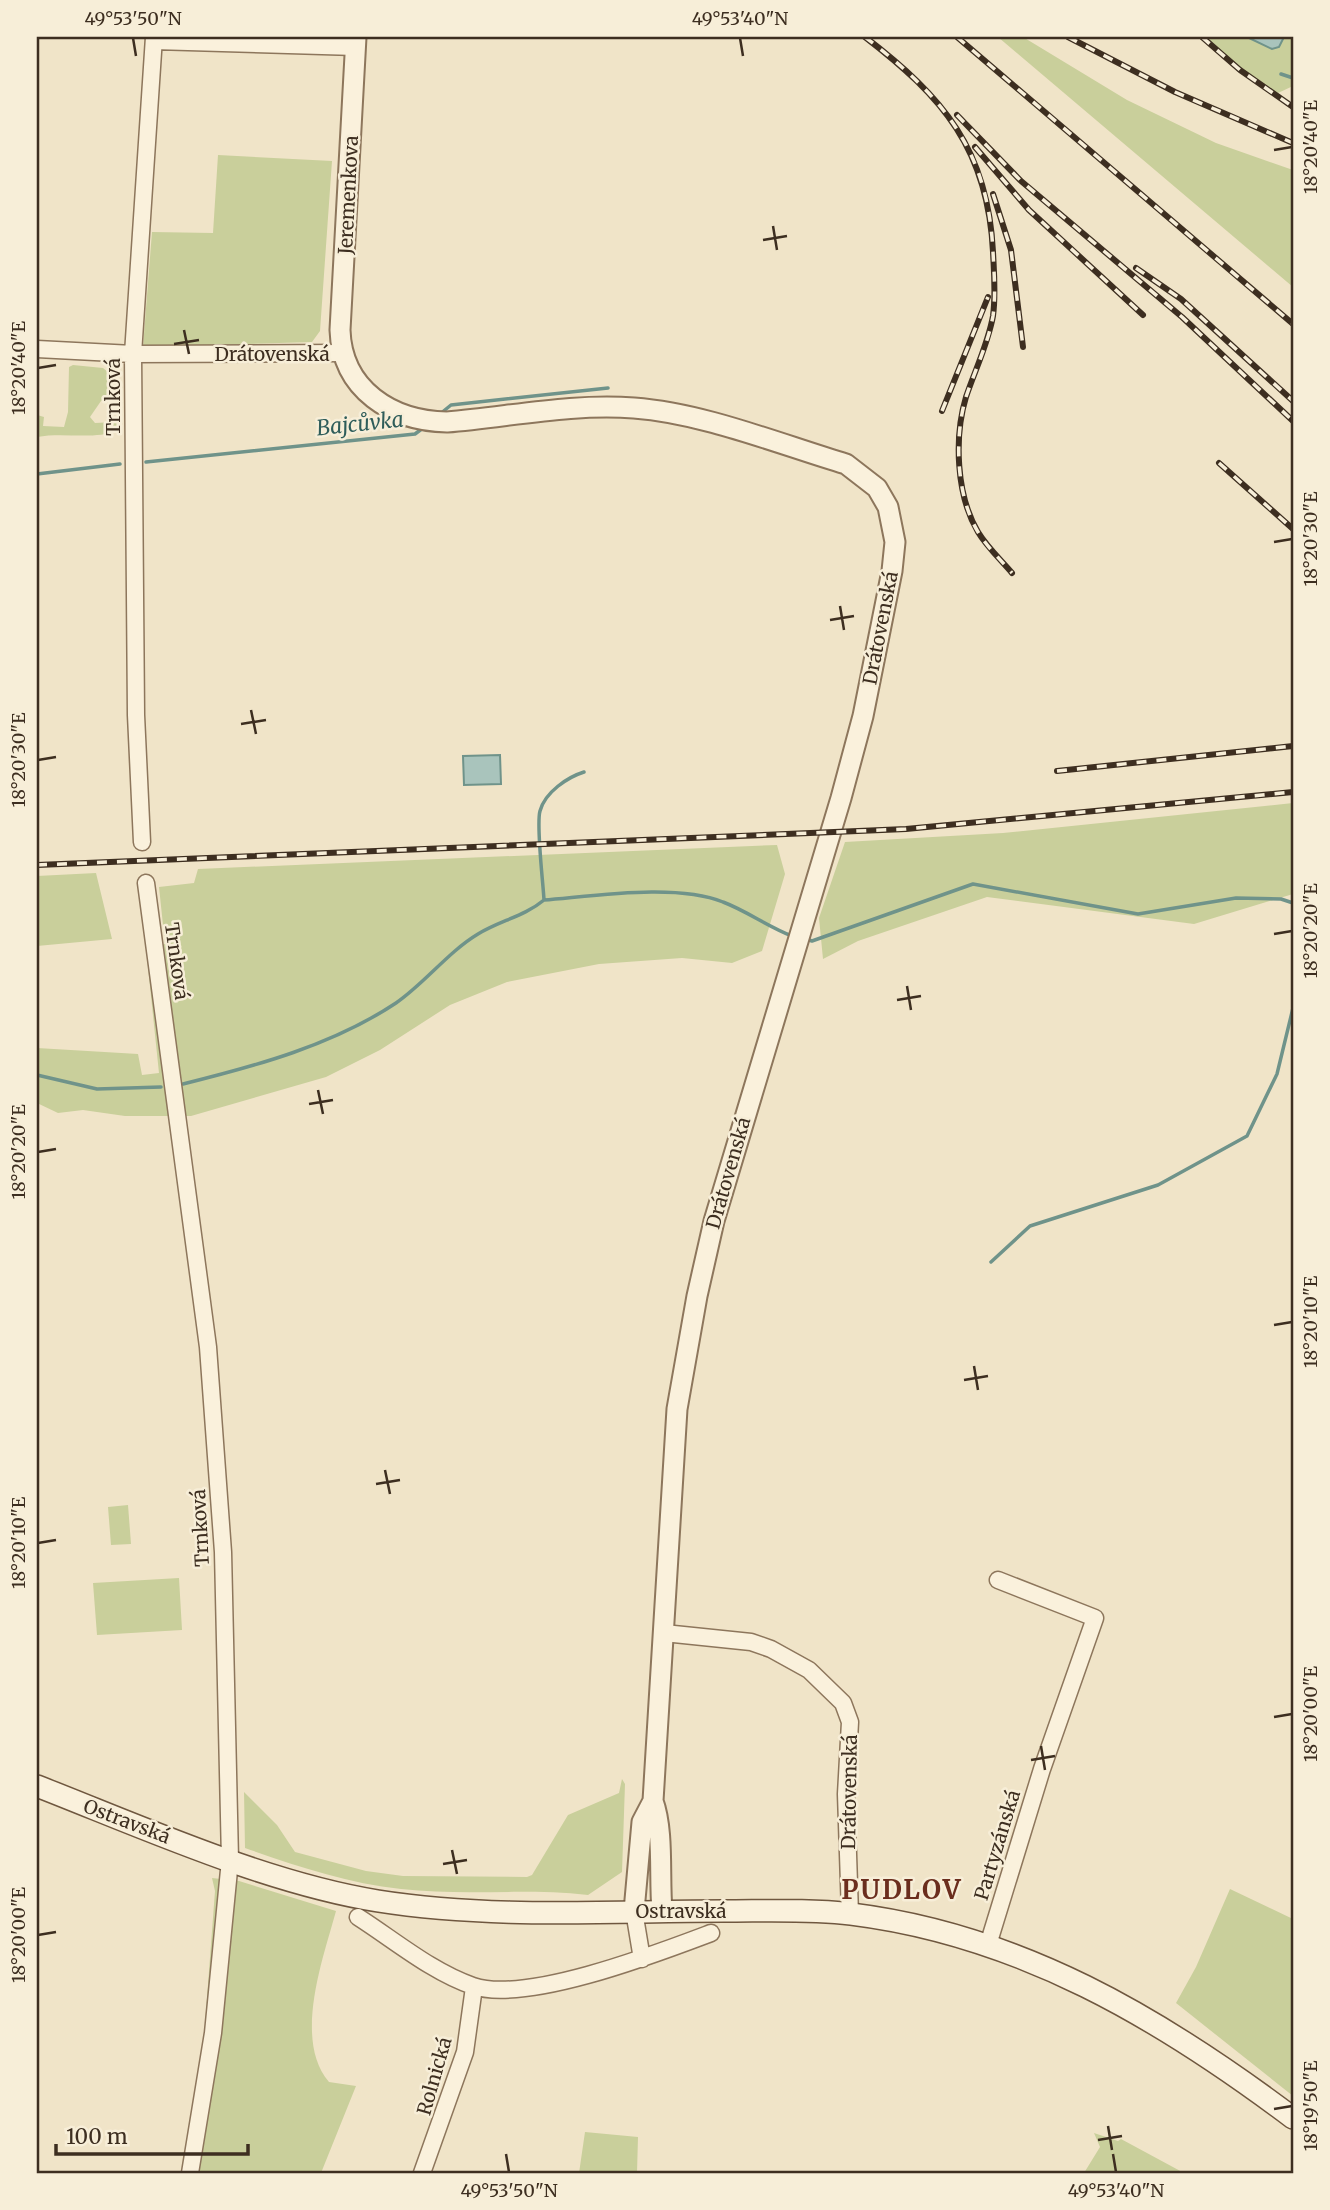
<svg xmlns="http://www.w3.org/2000/svg" width="1330" height="2210" viewBox="0 0 1330 2210" font-family="Merriweather,serif">
  <style>
    .green { fill: #c9cf9b }
    .water { fill: #a9c4bc; stroke: #6f938a; stroke-width: 2 }
    .lines { fill: none; stroke-linecap: round; stroke-linejoin: round }
    .stream { stroke: #6f938a; stroke-width: 3.5 }
    .minor-casing { stroke: #8d765c; stroke-width: 19 }
    .tertiary-casing { stroke: #8d765c; stroke-width: 23 }
    .secondary-casing { stroke: #6f573f; stroke-width: 24 }
    .minor { stroke: #faf1dc; stroke-width: 16 }
    .tertiary { stroke: #faf1dc; stroke-width: 19 }
    .secondary { stroke: #faf1dc; stroke-width: 21 }
    .rail-casing { stroke: #3d2e20; stroke-width: 6 }
    .rail { stroke: #f7eed8; stroke-width: 3.5; stroke-dasharray: 10; stroke-linecap: butt }
    .ticks { fill: none; stroke: #3d2e20; stroke-width: 2.5 }
    .labels { text-anchor: middle; stroke-width: 5; stroke-linejoin: round; paint-order: stroke }
    .street-label { font-size: 19px; fill: #3d2e20; stroke: #f7eed8 }
    .water-label { font-size: 21px; font-style: italic; fill: #2f5d5a; stroke: #f7eed8 }
    .district-label { font-size: 26px; font-weight: bold; letter-spacing: 2px; fill: #6b2e1e; stroke: #f7eed8 }
    .neatline { fill: none; stroke: #3d2e20; stroke-width: 2.5 }
    .ticks-label { font-size: 18px; text-anchor: middle; fill: #3d2e20 }
  </style>
  <rect width="100%" height="100%" fill="#f0e4c8"/>
  <path class="green" d="M998 37H1023L1127 100 1216 143 1293 170V287Z
    M1198 37H1293V86L1278 93 1257 83Z
    M218 155 332 161 320 331 312 342 143 347 152 232 213 233Z
    M73 365 103 368 109 373 112 395 101 401 90 417 95 423 116 422 118 431C92 440 63 432 37 437V415L44 417 43 426 64 427 68 412 69 367Z
    M1293 803V894L1194 924 987 897 858 941 823 959 819 918 845 842 1003 833Z
    M777 845 785 874 762 951 732 963 682 958 599 964 507 982 450 1005 380 1050 326 1077 191 1116H125L83 1110 58 1113 37 1103V1048L138 1054 142 1075 159 1073 146 948 165 944 159 887 194 883 198 869Z
    M96 873 112 939 37 946V876Z
    M128 1505 131 1544 111 1545 108 1507Z
    M179 1578 182 1630 97 1635 93 1583Z
    M622 1779 625 1784 622 1872 588 1895C525 1888 463 1896 401 1889 347 1883 296 1866 245 1848L244 1792 277 1825 295 1852 366 1871 403 1876 527 1877 532 1875 568 1815 619 1793Z
    M212 1878 239 1881 336 1911C323 1959 293 2040 329 2082L356 2086 321 2173H183L201 2078 215 1891Z
    M1230 1889 1293 1919V2096L1176 2003 1196 1967Z
    M585 2132 638 2137 637 2173H579Z
    M1094 2133 1118 2141 1121 2139 1184 2173H1084L1100 2147Z"/>
  <path class="water" d="M1247 37H1284L1279 47 1272 49Z
    M500 755 501 784 464 785 463 756Z"/>
  <g class="lines">
    <path class="stream" d="M1281 74 1293 78
      M440 414 451 405 608 388
      M146 462 415 434 423 428
      M37 474 120 464
      M544 900C594 896 677 883 723 902 747 911 768 927 792 936
      M806 939 812 941 973 884 1138 914 1236 898 1281 899 1293 903
      M37 1075 97 1089 161 1087
      M183 1084C256 1066 333 1045 396 1003 425 983 448 952 478 934 499 921 525 916 544 900 543 881 536 825 540 811 545 792 568 777 584 772
      M991 1262 1030 1226 1158 1185 1247 1136 1277 1074 1293 1008"/>
    <g class="minor-casing">
      <path id="minor" d="M154 41 356 47
        M37 349 133 354 343 353
        M142 842 136 715 133 354 154 37
        M146 883 208 1347 223 1552 230 1860 213 2033 190 2173
        M664 1633 751 1642 771 1649 809 1670 843 1703 850 1722 846 1794 850 1914
        M634 1911 642 1959
        M358 1917C394 1940 432 1972 473 1986 526 2004 658 1953 711 1933
        M988 1945 1042 1769 1095 1618 998 1580
        M422 2173 465 2052 474 1987"/>
    </g>
    <g class="tertiary-casing">
      <path id="tertiary" d="M356 37 340 330C342 390 392 421 447 422 508 417 573 403 634 408 703 413 779 444 846 464L877 488 888 507 895 542 892 571 863 716 841 798 714 1221 697 1296 677 1409 653 1801 642 1822 634 1911
        M653 1801C664 1831 659 1877 662 1911"/>
    </g>
    <g class="secondary-casing">
      <path id="secondary" d="M37 1786C142 1827 266 1883 378 1901 491 1919 610 1911 724 1911 766 1911 809 1909 851 1914 1020 1935 1160 2018 1293 2118"/>
    </g>
    <use href="#minor" class="minor"/>
    <use href="#tertiary" class="tertiary"/>
    <use href="#secondary" class="secondary"/>
    <g class="rail-casing">
      <path id="rail" d="M865 37C943 97 988 149 993 252 994 273 996 294 993 316 988 344 975 370 966 397 954 437 956 495 978 532 987 547 1001 560 1012 573
        M957 37 1293 324
        M1068 37 1175 92 1293 143
        M1202 37 1240 70 1293 107
        M957 115 1021 181 1182 317 1293 421
        M975 147 1029 210 1143 315
        M993 194 1011 250 1023 347
        M1136 268 1181 299 1293 401
        M942 411 988 297
        M1219 463 1293 529
        M1057 771 1293 746
        M37 865 906 829 1293 792"/>
    </g>
    <use href="#rail" class="rail"/>
  </g>
  <path class="ticks" d="M133 38 136 56M740 38 743 56M1274 150 1292 147M773 226 777 250M763 240 787 236M184 330 189 354M174 344 199 340M38 368 56 365M1274 542 1292 539M840 606 844 630M830 620 854 616M251 710 256 734M241 724 266 720M38 760 56 757M1274 934 1292 931M907 986 911 1010M897 1000 921 996M318 1090 323 1114M309 1104 333 1100M38 1152 56 1149M1274 1325 1292 1322M974 1366 978 1390M964 1380 988 1376M385 1470 390 1494M376 1484 400 1480M38 1543 56 1540M1274 1717 1292 1714M1041 1746 1045 1770M1031 1760 1055 1756M452 1850 457 1874M443 1864 467 1860M38 1935 56 1932M1274 2109 1292 2106M1108 2126 1112 2150M1098 2140 1122 2136M506 2154 509 2172M1113 2154 1116 2172"/>
  <g class="labels">
    <g class="street-label">
      <text transform="translate(348 195) rotate(-87)" y="7">Jeremenkova</text>
      <text x="272" y="361">Drátovenská</text>
      <text transform="translate(113 397) rotate(-90)" y="7">Trnková</text>
      <text transform="translate(880 628) rotate(-79)" y="7">Drátovenská</text>
      <text transform="translate(177 961) rotate(82)" y="7">Trnková</text>
      <text transform="translate(728 1173) rotate(-74)" y="7">Drátovenská</text>
      <text transform="translate(200 1528) rotate(-93)" y="7">Trnková</text>
      <text transform="translate(849 1792) rotate(-89)" y="7">Drátovenská</text>
      <text transform="translate(127 1821) rotate(21)" y="7">Ostravská</text>
      <text transform="translate(997 1845) rotate(-73)" y="7">Partyzánská</text>
      <text x="681" y="1918">Ostravská</text>
      <text transform="translate(434 2076) rotate(-74)" y="7">Rolnická</text>
    </g>
    <g class="water-label">
      <text transform="translate(360 424) rotate(-6)" y="7">Bajcůvka</text>
    </g>
    <g class="district-label">
      <text x="902" y="1899">PUDLOV</text>
    </g>
  </g>
  <rect width="1330" height="2210" fill="none" stroke="#f7eed8" stroke-width="77"/>
  <path d="M56 2144v10h192v-10" fill="none" stroke="#3d2e20" stroke-width="3.5"/>
  <text x="66" y="2144" font-size="21" fill="#3d2e20" stroke="#f7eed8" stroke-width="5" paint-order="stroke">100 m</text>
  <rect x="38" y="38" width="1254" height="2134" class="neatline"/>
  <g class="ticks-label">
    <text x="133" y="25">49°53'50"N</text>
    <text x="740" y="25">49°53'40"N</text>
    <text transform="translate(1311 147) rotate(-90)" y="6">18°20'40"E</text>
    <text transform="translate(19 368) rotate(-90)" y="6">18°20'40"E</text>
    <text transform="translate(1311 539) rotate(-90)" y="6">18°20'30"E</text>
    <text transform="translate(19 760) rotate(-90)" y="6">18°20'30"E</text>
    <text transform="translate(1311 931) rotate(-90)" y="6">18°20'20"E</text>
    <text transform="translate(19 1152) rotate(-90)" y="6">18°20'20"E</text>
    <text transform="translate(1311 1322) rotate(-90)" y="6">18°20'10"E</text>
    <text transform="translate(19 1543) rotate(-90)" y="6">18°20'10"E</text>
    <text transform="translate(1311 1714) rotate(-90)" y="6">18°20'00"E</text>
    <text transform="translate(19 1935) rotate(-90)" y="6">18°20'00"E</text>
    <text transform="translate(1311 2106) rotate(-90)" y="6">18°19'50"E</text>
    <text x="509" y="2197">49°53'50"N</text>
    <text x="1116" y="2197">49°53'40"N</text>
  </g>
</svg>
